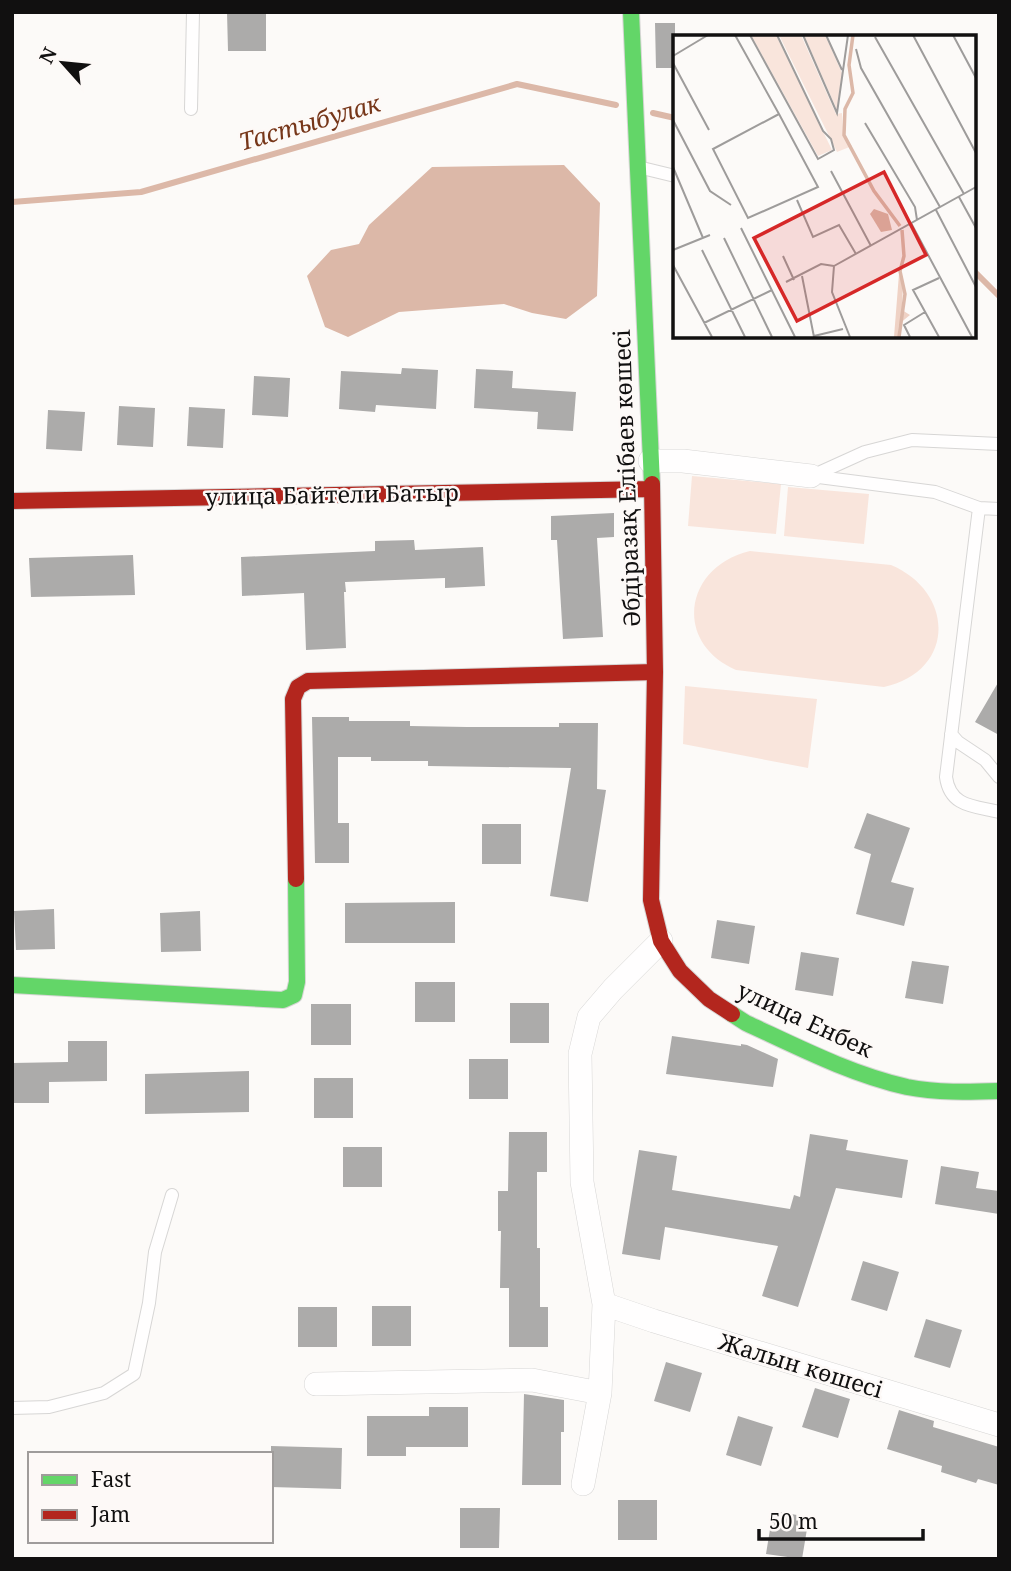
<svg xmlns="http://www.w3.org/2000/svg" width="1011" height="1571" viewBox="0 0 1011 1571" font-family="'Noto Serif',serif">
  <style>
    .green { fill: #f9e5dc }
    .water { fill: #dcb8a8 }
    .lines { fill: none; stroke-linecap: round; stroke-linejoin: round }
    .stream { stroke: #dcb8a8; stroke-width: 6 }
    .building { fill: #acabaa }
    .lane-casing { stroke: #d7d6d5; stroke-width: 14 }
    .street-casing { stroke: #d7d6d5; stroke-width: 24 }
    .fast-casing { stroke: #d7d6d5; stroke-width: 18 }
    .jam-casing { stroke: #d7d6d5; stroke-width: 18 }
    .lane { stroke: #fffefe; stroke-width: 12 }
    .street { stroke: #fffefe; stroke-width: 23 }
    .fast { stroke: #63d668; stroke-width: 16 }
    .jam { stroke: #b3261e; stroke-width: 16 }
    .labels { text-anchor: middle; stroke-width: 5; stroke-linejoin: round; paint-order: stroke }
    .street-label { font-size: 23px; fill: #111010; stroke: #fdf9f7 }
    .water-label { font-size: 24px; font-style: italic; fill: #763619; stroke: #fdf9f7 }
    .inset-river { fill: none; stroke: #dcb8a8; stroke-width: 3.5 }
    .inset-road { fill: none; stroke: #9e9c9b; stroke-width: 2 }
    .view { fill: #d62828; fill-opacity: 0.15; stroke: #d62828; stroke-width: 3.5 }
    .inset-edge { fill: none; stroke: #111010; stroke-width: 3.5 }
  </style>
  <rect width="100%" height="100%" fill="#fcfaf8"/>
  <path class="green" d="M692 476 781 484 776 534 688 526Z
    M788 487 869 494 864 544 784 536Z
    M750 551 891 565C955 592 956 671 884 687L736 670C672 642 685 566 750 551Z
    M685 686 817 699 808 768 683 744Z"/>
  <path class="water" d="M564 165 600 203 597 296 566 319 532 313 504 304 399 312 348 337 325 327 307 276 331 250 359 244 369 225 432 167Z"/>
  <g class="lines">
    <path class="stream" d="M653 113 675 118
      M12 202 141 192 517 84 616 105
      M974 271 999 296"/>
  </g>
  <path class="building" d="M227 12H266V51H228Z
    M655 23H675V68H656Z
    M402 368 438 370 436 409 376 405 375 412 339 409 341 371 401 374Z
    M476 369 513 371 512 388 576 392 573 431 537 429 538 412 474 408Z
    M254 376 290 378 288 417 252 415Z
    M119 406 155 408 153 447 117 445Z
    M189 407 225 409 223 448 187 446Z
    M48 410 85 412 82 451 46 449Z
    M614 513V537L597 538 603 637 563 639 557 540H551V516Z
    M414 540 415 550 483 547 485 586 445 588V578L345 582 346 592H344L346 648 306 650 304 593 242 596 241 557 375 551V541Z
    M133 555 135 595 31 597 29 558Z
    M999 681V735L975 722Z
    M312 717H349V721H410V726L467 727H559V723H598L597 789 606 790 588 902 550 896 571 768 428 766V761H371V757H338V823H349V863H315Z
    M867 813 910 828 891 882 914 888 904 926 856 914 871 854 854 848Z
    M482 824H521V864H482Z
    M455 902V943H345V903Z
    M54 909 55 949 16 950 14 911Z
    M200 911 201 951 161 952 160 913Z
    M717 920 755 926 749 964 711 958Z
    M801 952 839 958 833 996 795 990Z
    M912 961 949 966 943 1004 905 998Z
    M415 982H455V1022H415Z
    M510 1003H549V1043H510Z
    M311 1004H351V1045H311Z
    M672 1036 741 1046V1044L747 1045 778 1059 773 1087 666 1074Z
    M68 1041H107V1081L49 1082V1103H12V1063L68 1062Z
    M469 1059H508V1099H469Z
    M249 1071V1112L145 1114V1074Z
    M314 1078H353V1118H314Z
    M509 1132H547V1172H537V1248H540V1307H548V1347H509V1288H500L501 1231H498V1191H508Z
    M810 1134 848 1140 846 1150 908 1160 902 1198 836 1188 798 1307 762 1296 778 1246 665 1227 660 1260 622 1254 639 1150 677 1156 672 1190 790 1209 794 1195 800 1197Z
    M343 1147H382V1187H343Z
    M941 1166 979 1172 976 1188 999 1191V1214L935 1204Z
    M863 1261 899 1272 887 1311 851 1300Z
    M372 1306H411V1346H372Z
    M298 1307H337V1347H298Z
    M926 1319 962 1330 950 1368 914 1357Z
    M666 1362 702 1373 690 1412 654 1401Z
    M815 1388 850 1399 838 1438 802 1427Z
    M524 1394 564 1400V1432H561V1485H522Z
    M429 1407H468V1447H406V1456H367V1416H429Z
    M899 1410 934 1421 933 1427 999 1447V1485L978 1479 976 1483 941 1472 942 1466 887 1449Z
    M738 1416 773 1427 761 1466 726 1455Z
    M271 1446 342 1448 341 1489 271 1487Z
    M618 1500H657V1540H618Z
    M460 1508H500L499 1548H460Z
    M773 1511 809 1517 802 1559 766 1554Z"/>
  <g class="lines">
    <g class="lane-casing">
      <path id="lane" d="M191 109 193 12
        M638 167 675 176
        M811 476 935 492 979 508 946 777C950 807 974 806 999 812
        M812 476 865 452 912 440 999 444
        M979 508 999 509
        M951 734 958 742 985 760 999 777
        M12 1408 49 1407 104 1393 134 1374 149 1303 155 1252 172 1195"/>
    </g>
    <g class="street-casing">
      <path id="street" d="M650 461H683L811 476
        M604 1304 654 1321 999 1425
        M316 1384 532 1380 600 1393
        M583 1484 600 1393 604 1304 582 1182 580 1054 589 1017 613 989 661 941"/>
    </g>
    <g class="fast-casing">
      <path id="fast" d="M631 12 652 484
        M12 985 283 1000 294 995 297 982 296 879
        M732 1014 746 1023C798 1047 850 1074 907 1087 937 1093 969 1092 999 1091"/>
    </g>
    <g class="jam-casing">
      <path id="jam" d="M652 484 655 672 651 900 661 941 680 971 709 999 732 1014
        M12 501 652 489
        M296 879 293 699 298 687 308 681 655 672"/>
    </g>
    <use href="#lane" class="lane"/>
    <use href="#street" class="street"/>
    <use href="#fast" class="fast"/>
    <use href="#jam" class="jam"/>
  </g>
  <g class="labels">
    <g class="street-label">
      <text transform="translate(627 478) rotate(-92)" y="8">Әбдіразақ Елібаев көшесі</text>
      <text transform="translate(332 495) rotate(-1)" y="8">улица Байтели Батыр</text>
      <text transform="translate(805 1020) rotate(25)" y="8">улица Енбек</text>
      <text transform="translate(801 1366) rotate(17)" y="8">Жалын көшесі</text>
    </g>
    <g class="water-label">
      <text transform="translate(310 123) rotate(-16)" y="8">Тастыбулак</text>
    </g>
  </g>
  <g transform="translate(673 35)">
    <rect width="303" height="303" fill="#fcfaf8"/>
    <path d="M78 0H103L159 115 145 121ZM106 0H128L163 79 169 78 170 101 179 111 164 117ZM131 0H152L169 38 164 75Z" fill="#f9e5dc"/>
    <path d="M226 239 230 248 229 275 237 280 226 289 225 302H221Z" fill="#efd2c5"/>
    <path d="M201 174 215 179 219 195 208 197 197 179Z" fill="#dcb8a8"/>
    <path class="inset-river" d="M180 0 176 30 180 58 172 74 171 100 201 156 227 191M226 302 232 259 227 236 231 221 229 195"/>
    <path class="inset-road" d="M62 0 106 79 145 152 75 183 40 114 106 79M77 0 145 124 161 115 158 104 150 96 104 0M130 0 164 78 175 0M153 0 169 35M240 0 303 118M280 0 303 43M202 2 291 159M183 14 188 33 267 172M0 21 35 0M0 28 36 95M0 85 37 156 58 170M192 88 242 172 244 185M0 132 30 203M158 136 198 211M286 162 303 193M124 165 140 202 166 190 183 219M263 175 303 252M238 188 299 302M68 193 122 302M51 203 99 302M0 215 37 200M29 215 72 302M110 221 121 245M0 230 39 302M161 231 303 152M161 231 159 257 177 302M129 241 141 302M266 243 240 255 266 302M113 247 148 229 161 231M31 288 99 255M141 301 170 294M237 302 231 290 252 277"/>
    <path class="view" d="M211 137 253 220 124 286 81 203Z"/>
    <rect width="303" height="303" class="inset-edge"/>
  </g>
  <rect width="1011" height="1571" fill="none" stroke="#111010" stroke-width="28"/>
  <rect x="28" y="1452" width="245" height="91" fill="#fdf9f7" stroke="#9f9c9b" stroke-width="2"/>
  <rect x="42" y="1475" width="35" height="10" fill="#63d668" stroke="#9f9c9b" stroke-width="2"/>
  <text x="91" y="1487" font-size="21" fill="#111010">Fast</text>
  <rect x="42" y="1510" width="35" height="10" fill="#b3261e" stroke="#9f9c9b" stroke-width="2"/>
  <text x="91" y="1522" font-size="21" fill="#111010">Jam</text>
  <g transform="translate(63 63) rotate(297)" stroke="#fdf9f7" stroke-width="5" paint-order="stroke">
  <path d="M0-5L12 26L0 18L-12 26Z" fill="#111010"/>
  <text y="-10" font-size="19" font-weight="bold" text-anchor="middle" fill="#111010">N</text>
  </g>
  <path d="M759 1529v10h164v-10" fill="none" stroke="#111010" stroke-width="3.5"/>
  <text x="769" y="1529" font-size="21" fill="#111010" stroke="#fdf9f7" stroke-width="5" paint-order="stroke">50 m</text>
</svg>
